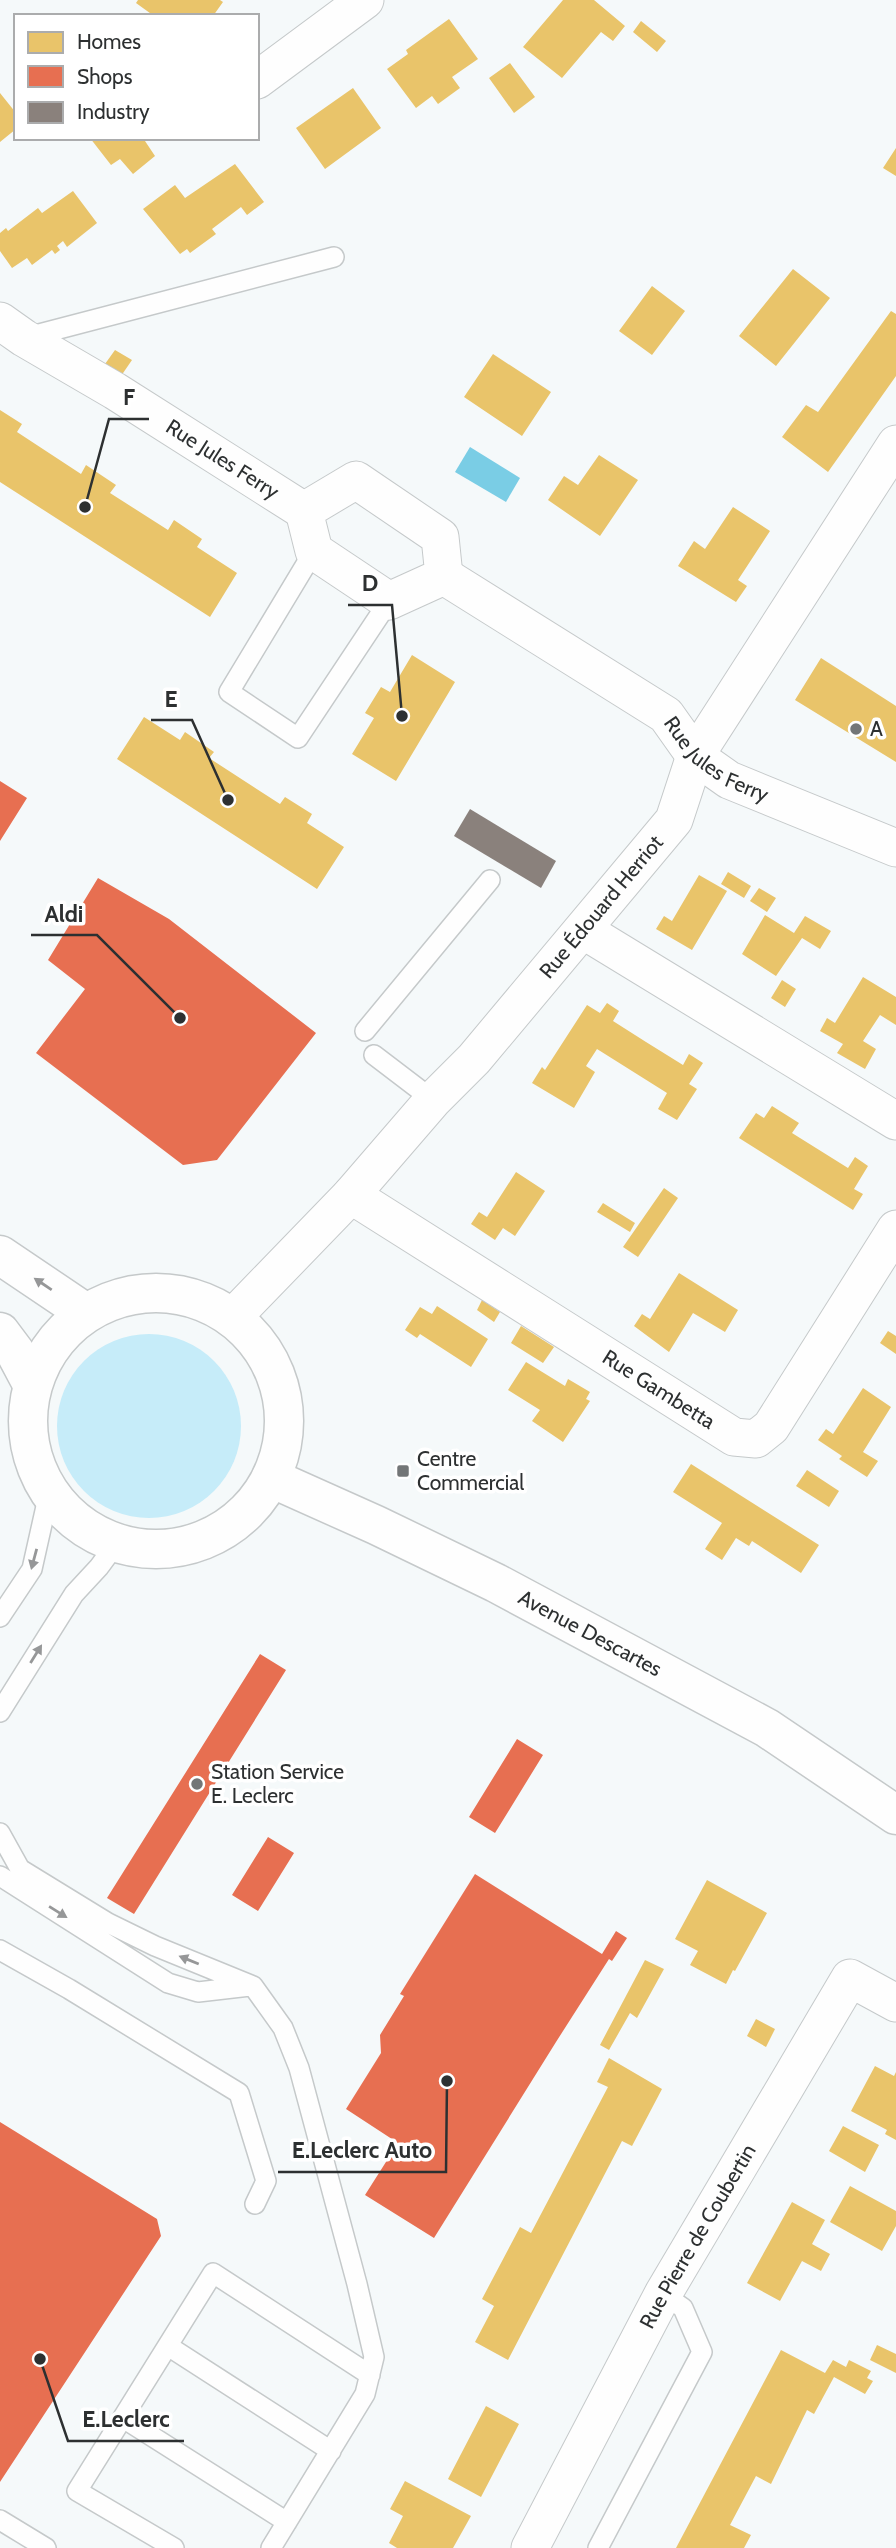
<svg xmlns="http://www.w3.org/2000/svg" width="896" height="2548" viewBox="0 0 896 2548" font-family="Cabin,sans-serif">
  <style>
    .green { fill: #c6ecf9 }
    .water { fill: #7acde5 }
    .homes { fill: #e9c46a }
    .shops { fill: #e76f51 }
    .industry { fill: #8a817c }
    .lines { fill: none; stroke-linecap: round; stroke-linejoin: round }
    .lane-casing { stroke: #c5c9ca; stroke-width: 22 }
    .street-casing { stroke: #c5c9ca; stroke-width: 39 }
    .secondary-casing { stroke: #c5c9ca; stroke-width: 41 }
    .lane { stroke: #fefefe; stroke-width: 19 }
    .street { stroke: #fefefe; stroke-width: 37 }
    .secondary { stroke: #fefefe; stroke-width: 38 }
    .oneway { fill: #969798 }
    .poi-dot { fill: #737677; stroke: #fff; stroke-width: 2.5 }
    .labels { text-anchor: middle; stroke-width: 7; stroke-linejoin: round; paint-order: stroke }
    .street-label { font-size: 21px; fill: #2d3031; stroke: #fff }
    .poi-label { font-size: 21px; fill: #2d3031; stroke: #fff; text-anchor: start }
    .leader { fill: none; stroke: #2d3031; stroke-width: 2.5 }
    .callout-dot { fill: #2d3031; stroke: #fff; stroke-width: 2.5 }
    .callout-label { font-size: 23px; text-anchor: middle; font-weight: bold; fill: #2d3031; stroke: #fff; stroke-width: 7; stroke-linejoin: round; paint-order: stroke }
  </style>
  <rect width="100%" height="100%" fill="#f5f9fa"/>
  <path class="green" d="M57 1426a92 92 0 1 1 184 0a92 92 0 1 1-184 0Z"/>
  <path class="water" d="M470 447 520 478 506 502 455 472Z"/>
  <path class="homes" d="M138 0H220L223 2 213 16H154L136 3Z
    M563 0H594L625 26 613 41 601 32 562 78 523 47Z
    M449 19 478 59 452 77 460 88 438 104 432 96 416 108 387 69 408 54 406 50Z
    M641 21 666 41 657 52 633 32Z
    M510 63 535 97 514 113 489 78Z
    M353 88 381 128 325 169 296 128Z
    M0 93 16 113V129L0 142Z
    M90 138H149L145 141 155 156 133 174 120 159 111 165Z
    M896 148V176L883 168Z
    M235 164 264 202 247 215 241 207 212 229 216 234 190 253 187 249 180 254 143 209 175 185 185 198Z
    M73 191 97 223 67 247 63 241 57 246 60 250 55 254 52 250 32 265 27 258 12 268 0 251V233L6 228 8 231 38 208 42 213Z
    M793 269 830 298 776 366 739 336Z
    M652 286 685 311 652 355 619 331Z
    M891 311 896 314V376L828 472 782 437 806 405 818 412Z
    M115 350 132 360 121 376 105 364Z
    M493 354 551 392 522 436 464 397Z
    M0 410 22 424 17 432 81 474 86 465 116 485 110 493 168 530 174 520 202 539 197 547 237 573 210 617 0 482Z
    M599 455 638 480 600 536 548 500 564 476 578 485Z
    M733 507 770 531 738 580 747 586 736 602 678 566 694 541 705 549Z
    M412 655 455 682 396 781 352 754 374 718 365 713 381 687 390 692Z
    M821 658 896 706V762L795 700Z
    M144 717 180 740 185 732 214 752 209 758 280 804 285 797 312 814 307 823 344 847 317 889 117 759Z
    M728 872 751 886 744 898 721 884Z
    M699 875 727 891 692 950 656 929 664 916 672 921Z
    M759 888 776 898 767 912 750 901Z
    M765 915 794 933 805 916 831 931 820 949 802 938 776 976 742 954Z
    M863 977 896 997V1025L880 1015 863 1041 876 1049 865 1069 837 1053 843 1044 820 1031 827 1018 835 1023Z
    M782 980 796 989 785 1007 771 998Z
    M607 1003 619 1011 613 1021 646 1042 683 1065 689 1054 703 1063 689 1084 697 1089 677 1120 658 1109 667 1093 597 1049 586 1066 595 1072 574 1108 532 1083 542 1067 545 1070 587 1005 600 1013Z
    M772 1106 799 1123 792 1133 848 1168 855 1157 868 1166 854 1189 863 1194 853 1210 739 1138 756 1113 764 1118Z
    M516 1172 545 1191 515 1236 503 1228 495 1240 471 1224 479 1212 487 1217Z
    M664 1188 678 1198 638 1257 623 1247Z
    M603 1203 635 1223 630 1232 597 1212Z
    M679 1273 738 1310 725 1332 693 1313 669 1352 634 1326 642 1314 650 1319Z
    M482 1300 500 1312 494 1322 477 1310Z
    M437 1306 488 1339 471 1367 420 1334 417 1338 405 1330 420 1307 432 1314Z
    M521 1326 554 1347 543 1363 511 1343Z
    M888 1331 896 1336V1354L880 1343Z
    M526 1362 565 1386 568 1379 590 1392 586 1399 590 1401 563 1442 532 1421 540 1410 508 1390Z
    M863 1388 891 1407 863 1452 878 1461 867 1477 839 1459 842 1456 818 1440 826 1429 833 1434Z
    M691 1464 819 1545 801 1573 752 1541 749 1546 736 1538 722 1560 705 1549 722 1523 673 1492Z
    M807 1470 839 1491 829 1507 796 1486Z
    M707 1880 767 1913 735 1971 733 1970 726 1984 690 1965 698 1951 675 1939Z
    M645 1960 664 1969 637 2018 630 2013 609 2050 600 2045Z
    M756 2019 775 2029 766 2047 747 2036Z
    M609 2058 662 2089 632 2146 622 2141 508 2360 475 2342 494 2306 482 2299 520 2227 531 2233 608 2087 597 2082Z
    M875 2066 894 2076 896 2072V2140L885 2134 887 2130 851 2111Z
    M843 2126 879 2145 865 2172 829 2151Z
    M850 2186 896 2211V2226L882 2251 830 2222Z
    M792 2202 825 2220 812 2244 830 2254 821 2271 802 2261 780 2301 747 2283Z
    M877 2345 896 2354V2373L870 2360Z
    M781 2350 825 2373 833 2360 846 2367 849 2360 871 2371 867 2378 873 2381 865 2394 834 2377 814 2414 807 2410 771 2484 756 2476 730 2525 751 2535 744 2548H676Z
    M486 2406 519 2424 481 2497 448 2479Z
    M405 2481 471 2516 453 2548H397L389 2543 403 2516 390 2509Z"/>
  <path class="shops" d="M0 781 27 798 0 841Z
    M98 878 169 919 316 1033 217 1160 183 1165 36 1053 85 989 48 960Z
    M260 1654 286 1670 134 1914 107 1898Z
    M517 1739 543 1755 495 1833 469 1817Z
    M268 1837 294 1853 258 1911 232 1895Z
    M475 1874 602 1954 616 1931 627 1938 612 1961 609 1959 556 2042 434 2238 365 2195 398 2143 346 2109 381 2053 380 2035 404 1996 400 1994Z
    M0 2122 157 2219 161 2236 0 2482Z"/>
  <path class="industry" d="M470 809 556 861 541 888 454 836Z"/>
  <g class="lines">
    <g class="lane-casing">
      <path id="lane" d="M24 338 334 257
        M314 551 229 692 298 738 389 601
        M365 1031 490 880
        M374 1055 433 1100
        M0 1617 32 1569 49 1493
        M0 1712 74 1594 99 1567 116 1544
        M0 1833 20 1869 108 1923 155 1946 253 1986 283 2028 299 2068 357 2284 374 2357 365 2394 271 2548
        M0 1876 168 1983 198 1992 250 1986
        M0 1950 69 1989 239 2093 266 2181 255 2204
        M168 2346 331 2451
        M123 2418 287 2522
        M0 2520 46 2548
        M174 2548 77 2491 213 2273 370 2375
        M598 2548 702 2352 683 2308 663 2294"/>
    </g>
    <g class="street-casing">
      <g id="street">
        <path d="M257 80 365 0"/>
        <path id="s1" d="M0 321 24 338 115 391 304 511"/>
        <path d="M356 480 440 537 444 576 389 601 314 551 304 511Z"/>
        <path id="s2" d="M444 576 666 715 695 756 729 780 896 848"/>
        <path d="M583 930 896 1121"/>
        <path id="s3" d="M351 1195 734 1437 756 1439 771 1427 896 1229"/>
        <path id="s4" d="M232 1318 351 1195 433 1100 474 1059 674 820 695 756 896 444"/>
        <path id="s5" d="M530 2548 663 2294 850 1978 896 2003"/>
      </g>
    </g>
    <g class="secondary-casing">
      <g id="secondary">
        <path d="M0 1255 86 1313"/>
        <circle cx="156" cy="1421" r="128"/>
        <path d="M0 1332 15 1352 32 1384"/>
        <path id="s6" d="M271 1478 376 1525 496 1583 767 1728 896 1815"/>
      </g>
    </g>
    <use href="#lane" class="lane"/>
    <use href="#street" class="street"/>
    <use href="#secondary" class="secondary"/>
  </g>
  <defs><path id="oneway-solid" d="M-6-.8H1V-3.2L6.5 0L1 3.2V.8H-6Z" transform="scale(1.75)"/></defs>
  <g class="oneway">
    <use href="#oneway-solid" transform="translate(43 1284) rotate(-146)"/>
    <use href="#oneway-solid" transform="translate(34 1559) rotate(105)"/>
    <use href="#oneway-solid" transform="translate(36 1654) rotate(-58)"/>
    <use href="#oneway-solid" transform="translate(58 1912) rotate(32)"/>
    <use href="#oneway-solid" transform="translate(189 1960) rotate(-158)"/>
  </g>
  <g class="poi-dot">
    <circle cx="856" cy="729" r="7"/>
    <rect x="396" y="1464" width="14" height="14" rx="3.5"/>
    <circle cx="197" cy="1784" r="7"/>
  </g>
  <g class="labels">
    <g class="street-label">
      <text dy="7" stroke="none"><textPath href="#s1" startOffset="262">Rue Jules Ferry</textPath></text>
      <text dy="7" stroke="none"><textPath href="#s2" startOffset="331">Rue Jules Ferry</textPath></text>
      <text dy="7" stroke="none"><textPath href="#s4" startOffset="553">Rue Édouard Herriot</textPath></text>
      <text dy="7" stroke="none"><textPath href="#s3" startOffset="364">Rue Gambetta</textPath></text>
      <text dy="7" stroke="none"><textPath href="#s6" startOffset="355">Avenue Descartes</textPath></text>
      <text dy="7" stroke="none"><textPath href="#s5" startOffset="354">Rue Pierre de Coubertin</textPath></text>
    </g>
    <g class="poi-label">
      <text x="870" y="736">A</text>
      <text x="417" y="1466">Centre<tspan x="417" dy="24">Commercial</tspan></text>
      <text x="211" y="1779">Station Service<tspan x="211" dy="24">E. Leclerc</tspan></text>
    </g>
  </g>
  <path class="leader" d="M85 507L109 419H149M402 716L392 605H348M228 800L192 720H151M180 1018L97 935H31M447 2081L446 2172H278M40 2359L68 2441H184"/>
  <g class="callout-dot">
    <circle cx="85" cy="507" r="7"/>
    <circle cx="402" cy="716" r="7"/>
    <circle cx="228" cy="800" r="7"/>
    <circle cx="180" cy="1018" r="7"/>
    <circle cx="447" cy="2081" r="7"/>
    <circle cx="40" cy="2359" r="7"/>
  </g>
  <g class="callout-label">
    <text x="129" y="405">F</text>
    <text x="370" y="591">D</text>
    <text x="171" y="707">E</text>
    <text x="64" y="922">Aldi</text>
    <text x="362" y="2158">E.Leclerc Auto</text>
    <text x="126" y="2427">E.Leclerc</text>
  </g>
  <rect x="14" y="14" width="245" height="126" fill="#ffffff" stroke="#abacad" stroke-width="2"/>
  <rect x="28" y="32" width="35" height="21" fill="#e9c46a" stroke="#abacad" stroke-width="2"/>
  <text x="77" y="49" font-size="21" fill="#2d3031">Homes</text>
  <rect x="28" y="66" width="35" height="21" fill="#e76f51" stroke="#abacad" stroke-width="2"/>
  <text x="77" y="84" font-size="21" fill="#2d3031">Shops</text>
  <rect x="28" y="102" width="35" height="21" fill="#8a817c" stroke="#abacad" stroke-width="2"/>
  <text x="77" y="119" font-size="21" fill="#2d3031">Industry</text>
</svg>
